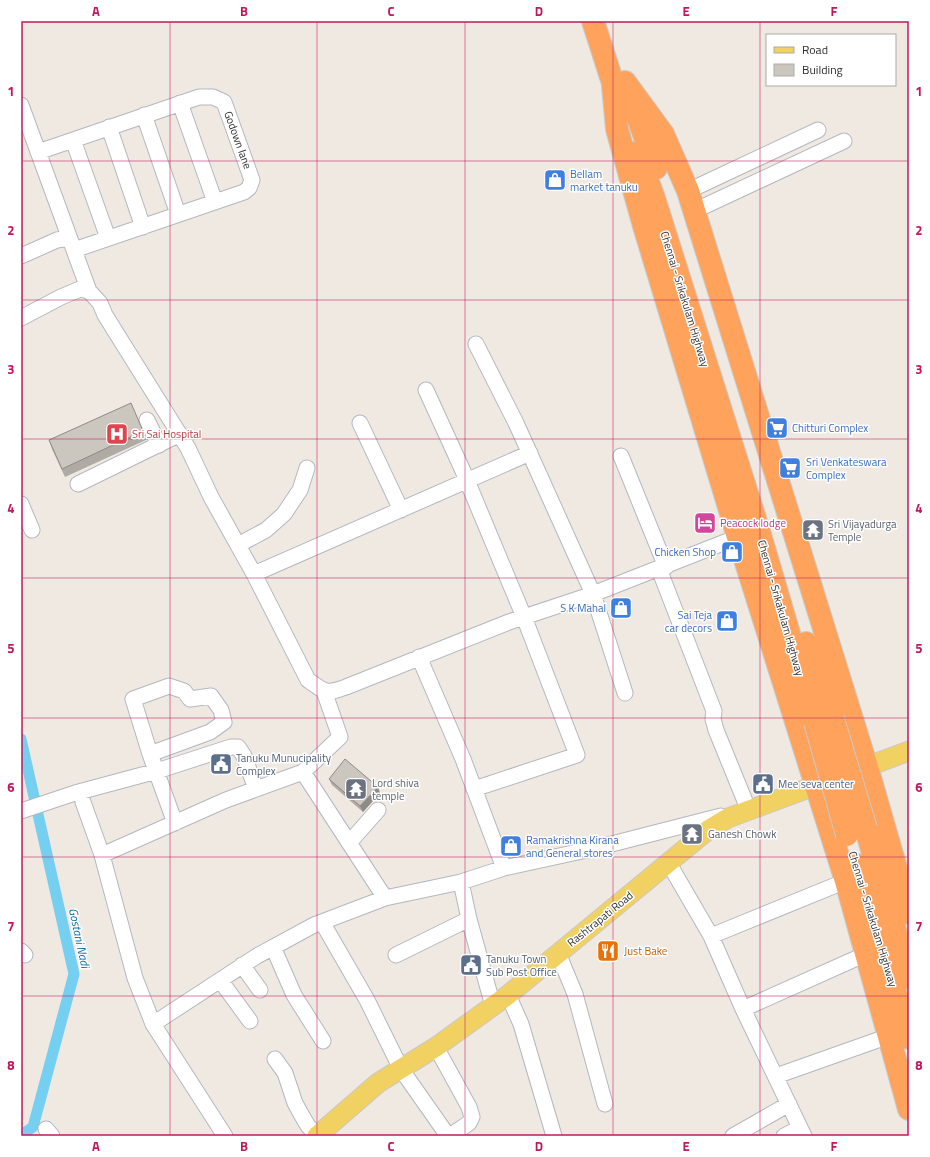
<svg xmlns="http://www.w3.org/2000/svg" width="930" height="1157" viewBox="0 0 930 1157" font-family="'Titillium Web',sans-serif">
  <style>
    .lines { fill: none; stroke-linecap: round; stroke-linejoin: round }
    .canal { stroke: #75cff0; stroke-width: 11 }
    .minor-casing { stroke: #b4b7c1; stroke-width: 17 }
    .major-casing { stroke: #c9c9c9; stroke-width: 21 }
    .highway-casing { stroke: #c9c9c9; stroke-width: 24 }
    .minor { stroke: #fff; stroke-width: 15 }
    .major { stroke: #f2d163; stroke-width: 19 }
    .highway { stroke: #ffa35c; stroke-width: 22 }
    .highway-bridge-casing { stroke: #c9c9c9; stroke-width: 24; stroke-linecap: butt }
    .highway-bridge { stroke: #ffa35c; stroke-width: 22 }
    .wall { fill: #afaba4 }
    .shaded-wall { fill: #8e8b86 }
    .building { fill: #cbc7bf; stroke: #8e8b86 }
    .grid { fill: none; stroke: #c2185b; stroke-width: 1; stroke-opacity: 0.55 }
    .labels { text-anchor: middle; stroke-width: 3; stroke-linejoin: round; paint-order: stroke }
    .street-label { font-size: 11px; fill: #2e2e2e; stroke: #fff }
    .shop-label { font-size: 11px; fill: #366cbe; stroke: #fff; text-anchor: start }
    .health-label { font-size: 11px; fill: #be3a42; stroke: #fff; text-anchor: start }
    .hotel-label { font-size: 11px; fill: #b23c85; stroke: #fff; text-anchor: start }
    .worship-label { font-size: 11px; fill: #5b616d; stroke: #fff; text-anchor: start }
    .service-label { font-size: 11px; fill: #4e5e75; stroke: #fff; text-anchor: start }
    .food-label { font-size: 11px; fill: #c56008; stroke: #fff; text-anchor: start }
    .water-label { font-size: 12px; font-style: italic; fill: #0d6fa3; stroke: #fff }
    .neatline { fill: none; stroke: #c2185b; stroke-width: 1.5 }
    .grid-label { font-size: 13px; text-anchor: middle; font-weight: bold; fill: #c2185b }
  </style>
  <rect width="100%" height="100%" fill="#efe9e1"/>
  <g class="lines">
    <path class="canal" d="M21 739 74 974 33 1127 21 1135"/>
    <g class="minor-casing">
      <path id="minor" d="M180 103 215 202
        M21 105 89 291
        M144 115 178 214
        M109 127 143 227
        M73 140 108 238
        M38 152 199 97H213L224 102 252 180 249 188 244 192 74 250
        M688 191 818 130
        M694 211 844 141
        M21 256 57 240 69 238
        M21 318 61 297 80 289 89 291 100 303 105 315 188 448 211 497 254 574 308 680C326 693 326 694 346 687L509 622 593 594 738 537
        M476 344 516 423 593 594 625 693
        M426 390 463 471 524 617 577 755 474 789
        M147 420 159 445
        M360 423 401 510
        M621 456 666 567
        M78 484 180 434
        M21 504 32 530
        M238 545 266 530 284 514 300 490 307 468
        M659 569 714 711 713 719 716 730 749 811
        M254 574 530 453
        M419 657 463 759 504 868
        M150 754 210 732 224 722 221 710 211 696 190 699 184 691 169 686 133 699 150 754 175 823
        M303 772 385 898
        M83 802 102 855 135 978 153 1024 225 1136
        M21 811 75 793 157 771 231 747H238L244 756 256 789
        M349 843 378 810
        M102 855 226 800 303 772 340 737 324 691
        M668 862 711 936 743 1009 804 1136
        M461 882 469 919 493 1006
        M322 922 367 1000 401 1069 448 1136
        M711 936 846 881
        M273 947 294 995 323 1041
        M21 951 25 955
        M558 953 575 994 605 1104
        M396 955 469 919
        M242 965 260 990
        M220 980 250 1021
        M508 995 521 1024 554 1136
        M743 1009 866 954
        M153 1024 257 956 314 925 385 898 461 882 504 868 596 848 721 816 727 818
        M436 1047 469 1107 472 1117 469 1123 450 1136
        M275 1059 285 1073 295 1103 301 1114 308 1126 318 1136
        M776 1076 889 1036
        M46 1129 52 1136
        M733 1136 789 1104
        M784 1136 800 1128"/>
    </g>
    <g class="major-casing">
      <path id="major" d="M317 1136 378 1083 436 1047 508 995 708 830 728 818 909 751"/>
    </g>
    <g class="highway-casing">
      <path id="highway" d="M593 21 618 99
        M625 82 663 134 688 191 867 767 909 913
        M613 86 617 129 644 226 738 537 846 881 909 1109
        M633 104 656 168
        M637 152 654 198 759 531 815 722
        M806 643 833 719
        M866 829 909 978
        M857 865 909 1038"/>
    </g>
    <use href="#minor" class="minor"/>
    <use href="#major" class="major"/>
    <use href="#highway" class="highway"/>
    <g class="highway-bridge-casing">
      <path id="highway-bridge" d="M833 719 866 829
        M815 722 847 835"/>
    </g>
    <use href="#highway-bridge" class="highway-bridge"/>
  </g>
  <path class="wall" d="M143 431 146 440 65 477 52 449 49 440Z
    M329 779 380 793 363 812 332 785Z"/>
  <path class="shaded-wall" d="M378 787 380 793 363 812 360 806Z"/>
  <path class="building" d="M131 403 143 431 62 469 49 440Z
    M345 759 378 787 360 806 329 779Z"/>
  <path class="grid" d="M170 21V1136M317 21V1136M465 21V1136M613 21V1136M760 21V1136M21 161H909M21 300H909M21 439H909M21 578H909M21 718H909M21 857H909M21 996H909"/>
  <defs>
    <g id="shop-square" transform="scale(1.15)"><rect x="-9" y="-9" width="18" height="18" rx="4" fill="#3f7fe0" stroke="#fff"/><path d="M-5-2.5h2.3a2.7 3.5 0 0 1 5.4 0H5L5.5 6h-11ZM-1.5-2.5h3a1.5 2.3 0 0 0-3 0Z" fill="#fff"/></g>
    <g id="supermarket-square" transform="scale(1.15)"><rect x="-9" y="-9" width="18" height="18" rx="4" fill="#3f7fe0" stroke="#fff"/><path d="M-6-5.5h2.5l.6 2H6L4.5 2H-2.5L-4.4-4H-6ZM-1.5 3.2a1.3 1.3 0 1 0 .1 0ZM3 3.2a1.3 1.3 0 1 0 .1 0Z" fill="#fff"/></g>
    <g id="hospital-square" transform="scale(1.15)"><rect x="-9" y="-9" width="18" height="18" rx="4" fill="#e0444e" stroke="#fff"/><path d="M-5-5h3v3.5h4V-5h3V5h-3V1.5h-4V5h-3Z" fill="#fff"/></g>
    <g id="hotel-square" transform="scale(1.15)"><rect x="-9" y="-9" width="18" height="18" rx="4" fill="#d1479c" stroke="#fff"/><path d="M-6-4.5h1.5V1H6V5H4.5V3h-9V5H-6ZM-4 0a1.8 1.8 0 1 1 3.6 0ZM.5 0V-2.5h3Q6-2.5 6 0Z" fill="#fff"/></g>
    <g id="temple-square" transform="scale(1.15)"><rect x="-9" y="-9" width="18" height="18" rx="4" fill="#6b7280" stroke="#fff"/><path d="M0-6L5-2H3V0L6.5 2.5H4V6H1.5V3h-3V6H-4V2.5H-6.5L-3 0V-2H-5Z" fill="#fff"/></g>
    <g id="civic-square" transform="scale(1.15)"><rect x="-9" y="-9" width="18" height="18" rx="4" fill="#5c6f8a" stroke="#fff"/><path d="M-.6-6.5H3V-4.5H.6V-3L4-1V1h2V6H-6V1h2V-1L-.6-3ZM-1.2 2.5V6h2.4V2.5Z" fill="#fff"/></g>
    <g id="restaurant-square" transform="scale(1.15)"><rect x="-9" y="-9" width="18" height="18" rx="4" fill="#e8710a" stroke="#fff"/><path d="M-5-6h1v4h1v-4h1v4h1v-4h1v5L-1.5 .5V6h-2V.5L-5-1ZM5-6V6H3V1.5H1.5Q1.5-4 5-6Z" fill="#fff"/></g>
  </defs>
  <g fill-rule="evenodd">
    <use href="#shop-square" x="555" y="180"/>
    <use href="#supermarket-square" x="777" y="428"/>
    <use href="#hospital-square" x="117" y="434"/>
    <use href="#supermarket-square" x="790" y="468"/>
    <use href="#hotel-square" x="705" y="523"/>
    <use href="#temple-square" x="813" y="530"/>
    <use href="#shop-square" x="732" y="552"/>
    <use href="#shop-square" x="621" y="608"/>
    <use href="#shop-square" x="727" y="621"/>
    <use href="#civic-square" x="221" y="764"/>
    <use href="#civic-square" x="763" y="784"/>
    <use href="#temple-square" x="356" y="789"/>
    <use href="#temple-square" x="692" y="834"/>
    <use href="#shop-square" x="511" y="846"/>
    <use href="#restaurant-square" x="608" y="951"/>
    <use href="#civic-square" x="471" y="965"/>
  </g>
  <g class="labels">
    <g class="street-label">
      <text transform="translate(238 140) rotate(70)" y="4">Godown lane</text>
      <text transform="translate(685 299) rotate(73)" y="4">Chennai - Srikakulam Highway</text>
      <text transform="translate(781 608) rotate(74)" y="4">Chennai - Srikakulam Highway</text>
      <text transform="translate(600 919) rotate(-39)" y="4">Rashtrapati Road</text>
      <text transform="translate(873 919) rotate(73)" y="4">Chennai - Srikakulam Highway</text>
    </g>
    <g class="shop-label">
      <text x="570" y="178">Bellam<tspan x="570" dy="13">market tanuku</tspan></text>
      <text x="792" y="432">Chitturi Complex</text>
      <text x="806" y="466">Sri Venkateswara<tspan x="806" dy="13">Complex</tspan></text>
      <text x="716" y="556" text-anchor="end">Chicken Shop</text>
      <text x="606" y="612" text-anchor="end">S K Mahal</text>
      <text x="712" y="619" text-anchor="end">Sai Teja<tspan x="712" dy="13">car decors</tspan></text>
      <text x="526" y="844">Ramakrishna Kirana<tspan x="526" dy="13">and General stores</tspan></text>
    </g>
    <g class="health-label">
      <text x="132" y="438">Sri Sai Hospital</text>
    </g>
    <g class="hotel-label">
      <text x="720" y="527">Peacock lodge</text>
    </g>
    <g class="worship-label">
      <text x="828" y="528">Sri Vijayadurga<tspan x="828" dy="13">Temple</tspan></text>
      <text x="372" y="787">Lord shiva<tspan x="372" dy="13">temple</tspan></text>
      <text x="708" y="838">Ganesh Chowk</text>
    </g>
    <g class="service-label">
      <text x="236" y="762">Tanuku Munucipality<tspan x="236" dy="13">Complex</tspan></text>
      <text x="778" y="788">Mee seva center</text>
      <text x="486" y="963">Tanuku Town<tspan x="486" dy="13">Sub Post Office</tspan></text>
    </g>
    <g class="food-label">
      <text x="624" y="955">Just Bake</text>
    </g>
    <g class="water-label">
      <text transform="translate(79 938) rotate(78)" y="4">Gostani Nadi</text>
    </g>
  </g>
  <rect width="930" height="1157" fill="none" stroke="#ffffff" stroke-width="44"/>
  <rect x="766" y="34" width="130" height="52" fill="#ffffff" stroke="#ababab"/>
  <rect x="774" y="47" width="20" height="6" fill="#f2d163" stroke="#ababab"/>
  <text x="802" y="54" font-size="12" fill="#2e2e2e">Road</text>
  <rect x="774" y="64" width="20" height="12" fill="#cbc7bf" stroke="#ababab"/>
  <text x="802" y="74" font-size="12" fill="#2e2e2e">Building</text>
  <rect x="22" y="22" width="886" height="1113" class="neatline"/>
  <g class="grid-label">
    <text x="96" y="16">A</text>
    <text x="244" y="16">B</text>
    <text x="391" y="16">C</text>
    <text x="539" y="16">D</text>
    <text x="686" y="16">E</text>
    <text x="834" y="16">F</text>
    <text x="11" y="96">1</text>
    <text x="919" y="96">1</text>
    <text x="11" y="235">2</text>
    <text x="919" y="235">2</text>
    <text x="11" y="374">3</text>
    <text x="919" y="374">3</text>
    <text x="11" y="513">4</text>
    <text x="919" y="513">4</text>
    <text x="11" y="653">5</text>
    <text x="919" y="653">5</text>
    <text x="11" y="792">6</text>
    <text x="919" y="792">6</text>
    <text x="11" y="931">7</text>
    <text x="919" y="931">7</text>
    <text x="11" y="1070">8</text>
    <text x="919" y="1070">8</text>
    <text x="96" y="1151">A</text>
    <text x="244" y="1151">B</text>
    <text x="391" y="1151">C</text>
    <text x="539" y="1151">D</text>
    <text x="686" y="1151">E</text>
    <text x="834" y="1151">F</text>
  </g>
</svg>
